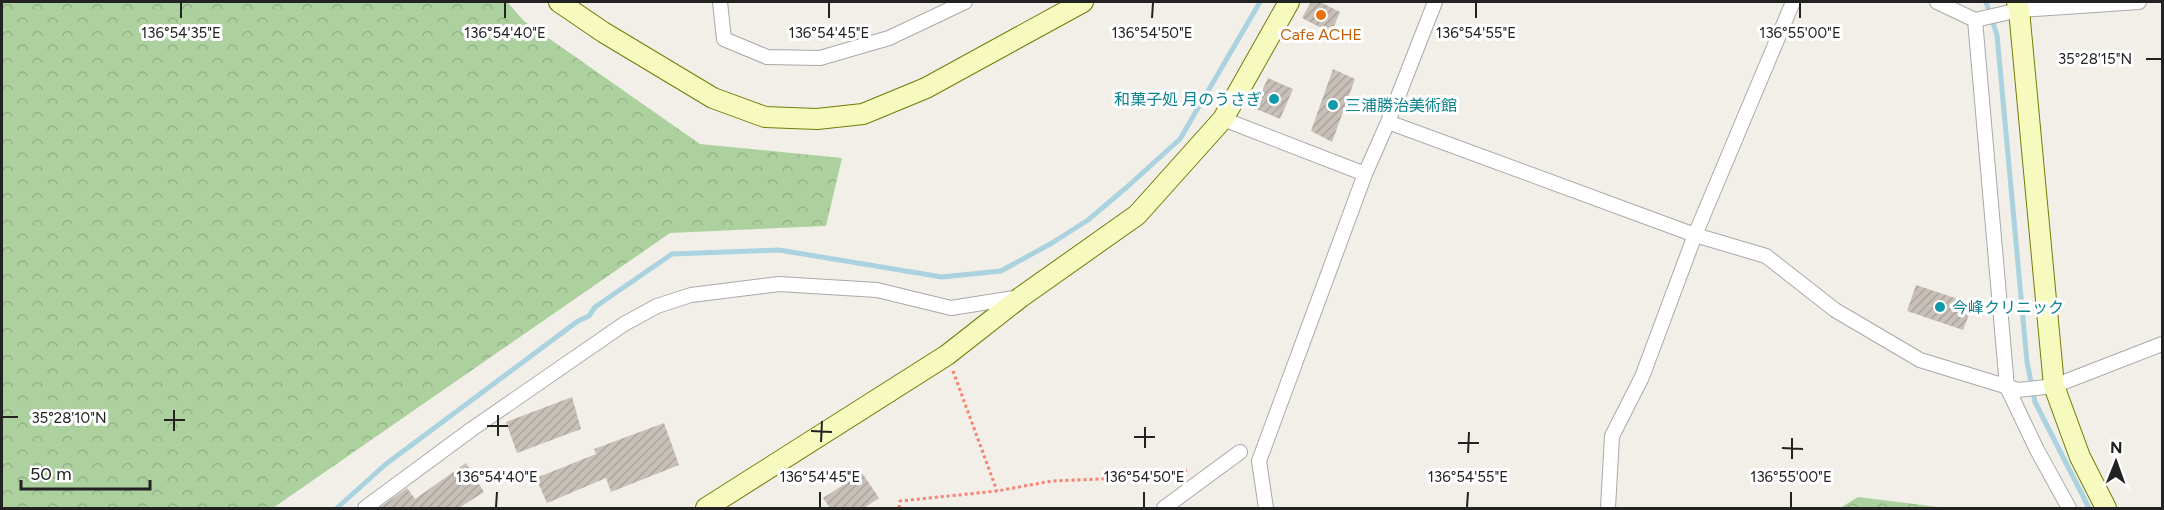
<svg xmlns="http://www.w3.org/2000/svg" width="2164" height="510" viewBox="0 0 2164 510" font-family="Figtree,'Noto Sans JP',sans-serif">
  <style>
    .forest { fill: url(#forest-crowns) }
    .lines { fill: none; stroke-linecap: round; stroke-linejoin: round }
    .stream { stroke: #aad3df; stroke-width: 5 }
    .building { fill: url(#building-hatch) }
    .street-casing { stroke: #a9a9a9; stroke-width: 16 }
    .secondary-casing { stroke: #707d05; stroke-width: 22 }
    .path { stroke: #fa8072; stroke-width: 3; stroke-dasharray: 3 3; stroke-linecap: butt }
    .street { stroke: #fff; stroke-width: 14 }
    .secondary { stroke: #f7fabf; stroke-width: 20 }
    .ticks { fill: none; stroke: #222; stroke-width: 2 }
    .food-dot { fill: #e8710a; stroke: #fff; stroke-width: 2 }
    .culture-dot { fill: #0f9aa8; stroke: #fff; stroke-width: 2 }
    .labels { text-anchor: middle; stroke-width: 6; stroke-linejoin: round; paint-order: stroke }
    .food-label { font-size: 16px; fill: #c56008; stroke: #fff }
    .culture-label { font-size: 16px; fill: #0d838f; stroke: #fff; text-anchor: start }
    .ticks-label { font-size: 15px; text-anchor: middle; fill: #222; stroke: #fff; stroke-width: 6; stroke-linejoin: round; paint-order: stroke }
  </style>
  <defs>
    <pattern id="forest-crowns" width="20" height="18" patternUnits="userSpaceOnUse" patternTransform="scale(1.5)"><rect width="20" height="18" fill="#add19e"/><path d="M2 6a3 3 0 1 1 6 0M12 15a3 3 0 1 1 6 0" fill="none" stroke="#95b388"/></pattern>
    <pattern id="building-hatch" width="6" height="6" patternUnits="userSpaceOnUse" patternTransform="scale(1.5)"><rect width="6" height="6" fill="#c7bfb8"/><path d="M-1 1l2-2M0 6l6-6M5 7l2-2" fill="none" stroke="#aba49e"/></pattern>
  </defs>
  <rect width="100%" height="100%" fill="#f2efe9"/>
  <path class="forest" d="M2 2H507L524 21 700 144 842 158 826 226 670 233 273 508H2Z
    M1858 497 1946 508H1840Z"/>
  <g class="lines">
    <path class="stream" d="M1986 2 1997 35 2027 362 2035 402 2089 508
      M337 508 386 464 578 321 589 316 595 307 672 254 779 250 942 277 1001 271 1052 243 1088 220 1127 187 1180 139 1260 2"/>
  </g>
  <path class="building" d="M1311 2H1320L1340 12 1331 33 1302 18Z
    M1333 69 1355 79 1332 142 1311 131Z
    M1268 78 1293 89 1280 119 1254 108Z
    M1916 285 1973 304 1963 330 1907 311Z
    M572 397 581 429 517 453 506 422Z
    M664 423 679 465 611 492 606 478 547 503 536 478 596 454 594 449Z
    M466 463 484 492 459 508H379L407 488 415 499Z
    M862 473 879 498 864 508H830L823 498Z"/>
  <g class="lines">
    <g class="street-casing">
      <path id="street" d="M720 2 724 39 767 57 820 58 889 38 965 2
        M1937 2 1975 20 2019 10 2139 2
        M1975 20 2007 387 2037 450 2069 508
        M1223 119 1365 174
        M1388 122 1695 235 1766 256 1835 310 1920 360 2018 390 2054 386 2162 344
        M365 508 472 429 624 324 657 306 691 295 779 284 877 290 951 308 1020 297
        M1164 508 1240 452
        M1266 508 1259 461 1365 174 1388 122 1435 2
        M1608 508 1612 436 1642 377 1695 235 1793 2"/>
    </g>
    <g class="secondary-casing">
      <path id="secondary" d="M559 2 603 32 713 98 765 117 817 119 863 114 926 88 1083 2
        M2017 2 2019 10 2054 386 2080 457 2106 508
        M706 508 947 355 1021 297 1137 215 1223 119 1289 2"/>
    </g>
    <path class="path" d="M953 371 997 491
      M899 508 900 501 997 491 1052 481 1171 476 1187 470"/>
    <use href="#street" class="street"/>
    <use href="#secondary" class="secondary"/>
  </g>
  <path class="ticks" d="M181 18V3M505 18V3M829 18V3M1152 18 1153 3M1476 18V3M1800 18V3M2146 59H2161M3 417H18M164 420H185M487 426H508M174 431V410M811 431 832 432M498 436V415M1134 437H1155M821 442 822 421M1458 443H1479M1145 448V427M1782 448 1803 449M1468 453 1469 432M1792 459V438M496 507 497 492M820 507V492M1144 507V492M1467 507 1468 492M1791 507V492"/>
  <circle class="food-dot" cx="1321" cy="15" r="6"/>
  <g class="culture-dot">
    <circle cx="1274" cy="99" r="6"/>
    <circle cx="1333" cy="105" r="6"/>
    <circle cx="1940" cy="307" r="6"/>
  </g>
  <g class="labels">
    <g class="food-label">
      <text x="1321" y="40">Cafe ACHE</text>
    </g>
    <g class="culture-label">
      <text x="1262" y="105" text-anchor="end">和菓子処 月のうさぎ</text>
      <text x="1345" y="111">三浦勝治美術館</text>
      <text x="1952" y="313">今峰クリニック</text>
    </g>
  </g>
  <g class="ticks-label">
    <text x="181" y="38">136°54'35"E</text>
    <text x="505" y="38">136°54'40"E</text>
    <text x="829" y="38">136°54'45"E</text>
    <text x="1152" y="38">136°54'50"E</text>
    <text x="1476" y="38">136°54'55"E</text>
    <text x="1800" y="38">136°55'00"E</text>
    <text x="2095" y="64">35°28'15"N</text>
    <text x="69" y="423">35°28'10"N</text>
    <text x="497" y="482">136°54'40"E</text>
    <text x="820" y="482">136°54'45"E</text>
    <text x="1144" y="482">136°54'50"E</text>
    <text x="1468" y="482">136°54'55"E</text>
    <text x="1791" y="482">136°55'00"E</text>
  </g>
  <rect width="2164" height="510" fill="none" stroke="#222222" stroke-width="6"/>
  <g transform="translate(2116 462) rotate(1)" stroke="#ffffff" stroke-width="4.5" paint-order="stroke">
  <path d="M0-4.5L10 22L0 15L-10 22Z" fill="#222222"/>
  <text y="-9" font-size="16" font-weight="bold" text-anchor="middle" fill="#222222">N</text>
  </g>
  <path d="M21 480v9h129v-9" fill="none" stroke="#222222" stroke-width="3"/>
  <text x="30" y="480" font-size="18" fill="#222222" stroke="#ffffff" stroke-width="4.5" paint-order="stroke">50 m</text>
</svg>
